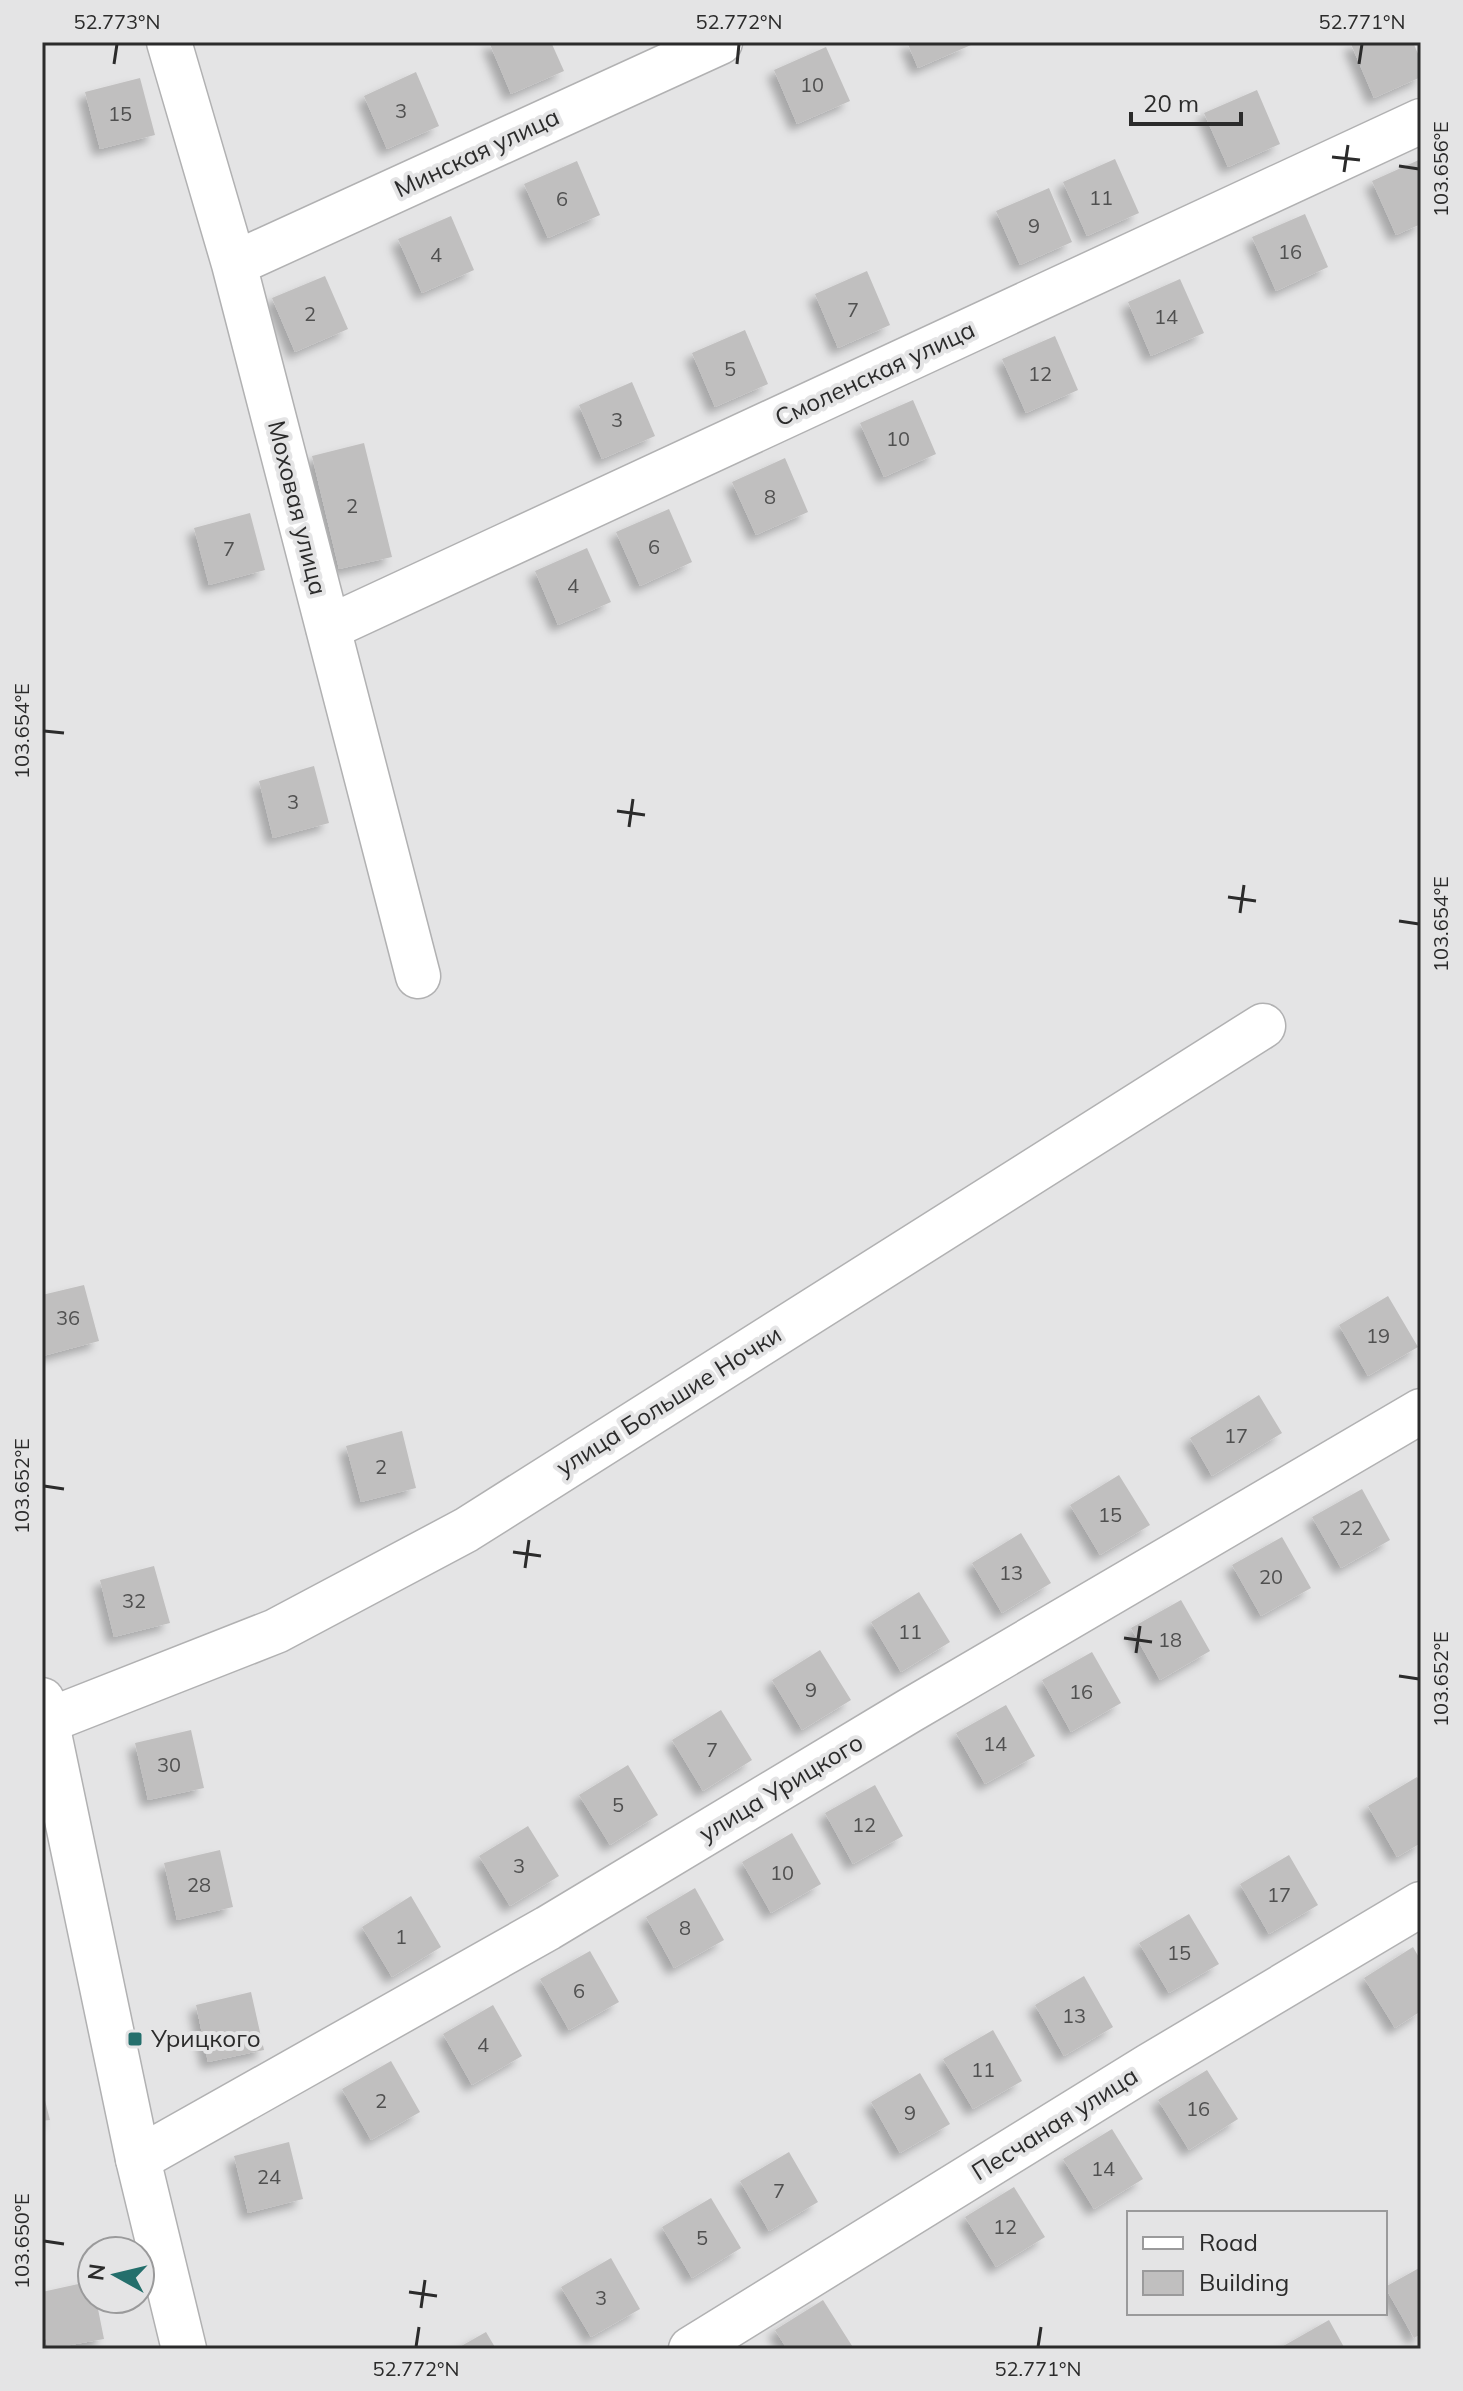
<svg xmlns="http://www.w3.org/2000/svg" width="1463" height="2391" viewBox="0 0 1463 2391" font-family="Mulish,sans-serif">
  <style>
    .building { fill: #c0bfbf; filter: url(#shadow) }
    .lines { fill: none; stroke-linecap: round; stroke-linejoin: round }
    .street-casing { stroke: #b1b1b2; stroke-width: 47 }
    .secondary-casing { stroke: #b1b1b2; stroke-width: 47 }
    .street { stroke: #fff; stroke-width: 44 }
    .secondary { stroke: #fff; stroke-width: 44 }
    .ticks { fill: none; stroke: #2b2b2b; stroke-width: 3 }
    .poi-dot { fill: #246f6c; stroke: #e4e4e5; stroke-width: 3 }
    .labels { text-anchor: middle; stroke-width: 8; stroke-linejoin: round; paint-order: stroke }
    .number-label { font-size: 20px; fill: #505050 }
    .street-label { font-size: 24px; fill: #2b2b2b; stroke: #e4e4e5 }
    .poi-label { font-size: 24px; fill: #2b2b2b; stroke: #e4e4e5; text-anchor: start }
    .neatline { fill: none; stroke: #2b2b2b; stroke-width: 3 }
    .ticks-label { font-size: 20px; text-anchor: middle; fill: #2b2b2b }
  </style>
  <defs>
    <filter id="shadow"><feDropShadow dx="-7" dy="7" stdDeviation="4" flood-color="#0004"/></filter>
  </defs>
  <rect width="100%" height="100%" fill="#e4e4e5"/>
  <path class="building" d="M489 42H551L564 71 511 94Z
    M907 42H970L971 45 918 68Z
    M1355 42H1413L1421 61V77L1374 98 1351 44Z
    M826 47 850 101 797 124 774 70Z
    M416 72 439 126 387 149 364 96Z
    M140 78 155 135 100 149 85 92Z
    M1257 90 1280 144 1228 167 1204 113Z
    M1115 159 1139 213 1087 236 1063 182Z
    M1421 159V224L1396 235 1372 181Z
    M577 161 600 215 548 238 524 184Z
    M1049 188 1072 242 1020 265 996 211Z
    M1305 214 1328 267 1276 291 1252 237Z
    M451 216 474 270 422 293 398 239Z
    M867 271 890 325 838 348 815 294Z
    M325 276 348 329 295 352 272 298Z
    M1180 279 1204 333 1151 356 1128 302Z
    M745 330 768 384 715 407 692 353Z
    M1055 336 1078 390 1026 413 1002 359Z
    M632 382 655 436 602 459 579 405Z
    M913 400 936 454 884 477 860 423Z
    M364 443 392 557 339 569 312 456Z
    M785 458 808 512 756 535 732 482Z
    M669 509 692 562 640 586 616 532Z
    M250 513 265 570 209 585 194 528Z
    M587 548 611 602 558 625 535 571Z
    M314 766 329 823 273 838 259 781Z
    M84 1285 99 1341 43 1356 42 1295Z
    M1388 1296 1418 1347 1368 1376 1339 1325Z
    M1259 1395 1282 1433 1212 1476 1190 1438Z
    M402 1431 416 1488 361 1502 346 1446Z
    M1119 1475 1150 1525 1100 1555 1070 1505Z
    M1362 1489 1390 1540 1341 1568 1312 1517Z
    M1021 1533 1051 1583 1002 1613 972 1563Z
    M1282 1537 1311 1588 1261 1616 1232 1565Z
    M154 1566 170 1623 114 1637 100 1580Z
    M919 1592 950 1642 901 1672 871 1622Z
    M1181 1600 1210 1651 1160 1680 1131 1628Z
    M820 1650 851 1700 802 1730 772 1680Z
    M1092 1652 1121 1703 1071 1732 1042 1680Z
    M1006 1705 1035 1756 985 1784 956 1733Z
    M721 1710 752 1760 703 1791 672 1740Z
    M191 1730 204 1788 148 1800 135 1743Z
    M628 1765 658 1815 610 1845 579 1795Z
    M1417 1777 1421 1784V1843L1397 1857 1368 1806Z
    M875 1785 903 1836 853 1864 825 1813Z
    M528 1826 559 1876 510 1906 479 1856Z
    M792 1833 821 1884 771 1913 742 1862Z
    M220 1850 233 1907 177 1920 164 1863Z
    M1289 1855 1318 1905 1269 1934 1240 1884Z
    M695 1888 724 1940 674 1968 646 1917Z
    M411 1896 441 1947 392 1977 362 1927Z
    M1189 1914 1219 1964 1169 1993 1139 1943Z
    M1413 1947 1421 1961V2011L1395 2028 1364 1978Z
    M590 1951 619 2002 569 2030 540 1979Z
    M1084 1976 1113 2027 1064 2056 1035 2005Z
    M251 1992 264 2050 208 2062 196 2005Z
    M493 2005 522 2056 472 2085 443 2034Z
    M993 2030 1022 2081 973 2109 943 2059Z
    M391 2061 420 2112 371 2140 342 2089Z
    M1207 2070 1238 2119 1189 2150 1158 2100Z
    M920 2073 950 2124 900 2153 871 2102Z
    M42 2089 50 2120 42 2121Z
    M1112 2129 1143 2179 1094 2209 1063 2159Z
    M289 2142 303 2199 248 2213 234 2156Z
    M789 2152 818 2202 769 2231 740 2181Z
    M1014 2187 1045 2237 996 2267 965 2217Z
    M711 2198 741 2248 692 2278 662 2227Z
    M611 2258 640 2309 591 2337 561 2287Z
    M1421 2267V2334L1414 2338 1385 2287Z
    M92 2281V2299H96L104 2339 48 2349 42 2321V2292Z
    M823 2300 854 2349H787L775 2330Z
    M1329 2320 1345 2349H1278Z
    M486 2332 496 2349H456Z"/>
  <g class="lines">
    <g class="street-casing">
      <path id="street" d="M169 42 234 264 418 976
        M234 264 720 42
        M328 628 1421 121
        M47 1721 276 1631 466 1530 1263 1026
        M138 2159 548 1928 909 1711 1421 1411
        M691 2349 1149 2066 1421 1904"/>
    </g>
    <g class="secondary-casing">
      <path id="secondary" d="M42 1700 138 2159 184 2349"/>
    </g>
    <use href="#street" class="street"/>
    <use href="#secondary" class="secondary"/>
  </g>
  <path class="ticks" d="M114 64 117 44M737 64 739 44M1359 64 1362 44M1332 157 1360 160M1399 166 1419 169M1344 172 1348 145M44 731 64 733M617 811 645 815M629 827 633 799M1228 897 1256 901M1240 913 1244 885M1399 921 1419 924M44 1486 64 1489M513 1552 541 1556M525 1568 529 1540M1124 1638 1152 1642M1136 1653 1140 1626M1399 1676 1419 1679M44 2241 64 2244M409 2292 437 2296M421 2308 425 2280M416 2347 419 2327M1038 2347 1041 2327"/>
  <rect class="poi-dot" x="127" y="2031" width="16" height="16" rx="4"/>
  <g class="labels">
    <g class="number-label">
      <text x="812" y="92">10</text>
      <text x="401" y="118">3</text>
      <text x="120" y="121">15</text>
      <text x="1101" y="205">11</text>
      <text x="562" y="206">6</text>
      <text x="1034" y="233">9</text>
      <text x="1290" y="259">16</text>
      <text x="436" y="262">4</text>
      <text x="853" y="317">7</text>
      <text x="310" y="321">2</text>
      <text x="1166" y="324">14</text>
      <text x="730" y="376">5</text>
      <text x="1040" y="381">12</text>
      <text x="617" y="427">3</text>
      <text x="898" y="446">10</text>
      <text x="770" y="504">8</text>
      <text x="352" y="513">2</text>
      <text x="654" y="554">6</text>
      <text x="229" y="556">7</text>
      <text x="573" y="593">4</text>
      <text x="293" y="809">3</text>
      <text x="68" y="1325">36</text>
      <text x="1378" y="1343">19</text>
      <text x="1236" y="1443">17</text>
      <text x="381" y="1474">2</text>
      <text x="1110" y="1522">15</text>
      <text x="1351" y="1535">22</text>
      <text x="1011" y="1580">13</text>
      <text x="1271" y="1584">20</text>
      <text x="134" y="1608">32</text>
      <text x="910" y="1639">11</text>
      <text x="1170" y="1647">18</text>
      <text x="811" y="1697">9</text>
      <text x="1081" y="1699">16</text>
      <text x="995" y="1751">14</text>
      <text x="712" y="1757">7</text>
      <text x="169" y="1772">30</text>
      <text x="618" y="1812">5</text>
      <text x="864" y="1832">12</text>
      <text x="519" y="1873">3</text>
      <text x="782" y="1880">10</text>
      <text x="199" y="1892">28</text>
      <text x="1279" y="1902">17</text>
      <text x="685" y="1935">8</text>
      <text x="401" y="1944">1</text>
      <text x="1179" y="1960">15</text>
      <text x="579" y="1998">6</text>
      <text x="1074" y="2023">13</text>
      <text x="483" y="2052">4</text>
      <text x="983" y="2077">11</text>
      <text x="381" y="2108">2</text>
      <text x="1198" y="2116">16</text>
      <text x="910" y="2120">9</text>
      <text x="1103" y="2176">14</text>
      <text x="269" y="2184">24</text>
      <text x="779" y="2198">7</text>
      <text x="1005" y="2234">12</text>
      <text x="702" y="2245">5</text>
      <text x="601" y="2305">3</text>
    </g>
    <g class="street-label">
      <text transform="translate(477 153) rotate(-25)" y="8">Минская улица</text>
      <text transform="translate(875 374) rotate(-25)" y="8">Смоленская улица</text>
      <text transform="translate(297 508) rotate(76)" y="8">Моховая улица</text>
      <text transform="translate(669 1401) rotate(-32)" y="8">улица Большие Ночки</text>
      <text transform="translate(781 1788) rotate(-31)" y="8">улица Урицкого</text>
      <text transform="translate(1055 2124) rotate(-32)" y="8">Песчаная улица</text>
    </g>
    <g class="poi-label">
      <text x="151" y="2047">Урицкого</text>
    </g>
  </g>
  <rect width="1463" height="2391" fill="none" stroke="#e4e4e5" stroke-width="88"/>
  <rect x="1127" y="2211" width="260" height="104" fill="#e4e4e5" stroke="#9a9a9b" stroke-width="2"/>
  <rect x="1143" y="2237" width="40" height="12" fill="#ffffff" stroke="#9a9a9b" stroke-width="2"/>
  <text x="1199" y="2251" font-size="24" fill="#2b2b2b">Road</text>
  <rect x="1143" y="2271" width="40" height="24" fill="#c0bfbf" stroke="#9a9a9b" stroke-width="2"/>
  <text x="1199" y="2291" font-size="24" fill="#2b2b2b">Building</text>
  <g transform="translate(116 2275) rotate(278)"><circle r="38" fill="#e4e4e5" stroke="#9a9a9b" stroke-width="2"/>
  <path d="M0-6L14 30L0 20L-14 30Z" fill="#246f6c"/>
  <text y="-12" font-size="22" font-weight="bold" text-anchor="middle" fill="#2b2b2b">N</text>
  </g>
  <path d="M1131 112v12h110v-12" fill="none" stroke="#2b2b2b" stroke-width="4"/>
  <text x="1143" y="112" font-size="24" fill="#2b2b2b" stroke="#e4e4e5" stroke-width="6" paint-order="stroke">20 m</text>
  <rect x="44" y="44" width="1375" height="2303" class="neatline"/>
  <g class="ticks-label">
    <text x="117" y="29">52.773°N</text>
    <text x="739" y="29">52.772°N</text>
    <text x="1362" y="29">52.771°N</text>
    <text transform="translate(1441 169) rotate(-90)" y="7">103.656°E</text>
    <text transform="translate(22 731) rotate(-90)" y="7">103.654°E</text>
    <text transform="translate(1441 924) rotate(-90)" y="7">103.654°E</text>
    <text transform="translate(22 1486) rotate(-90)" y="7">103.652°E</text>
    <text transform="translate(1441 1679) rotate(-90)" y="7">103.652°E</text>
    <text transform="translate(22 2241) rotate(-90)" y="7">103.650°E</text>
    <text x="416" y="2376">52.772°N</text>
    <text x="1038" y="2376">52.771°N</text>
  </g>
</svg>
